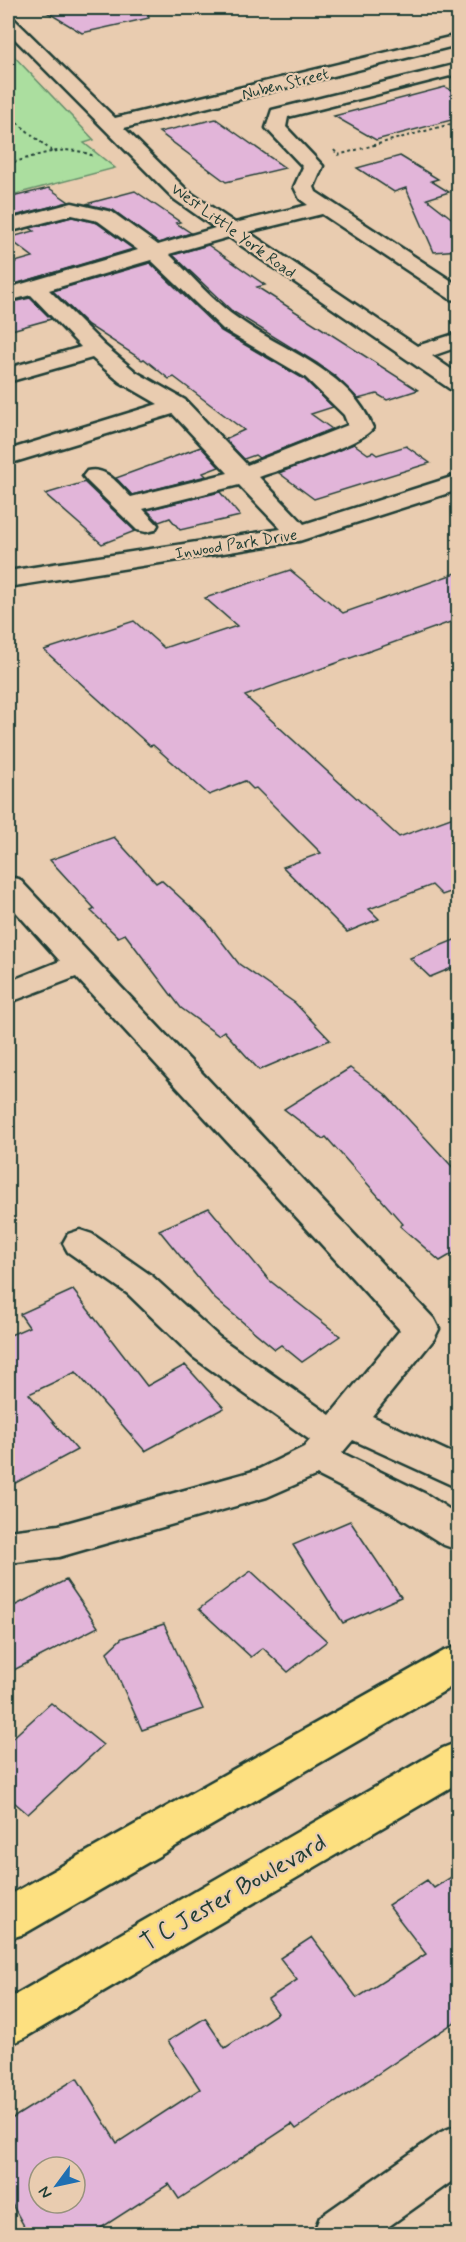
<svg xmlns="http://www.w3.org/2000/svg" width="466" height="2242" viewBox="0 0 466 2242" font-family="Mynerve,sans-serif">
  <style>
    .green { fill: #abde9f; stroke: #658e6a; stroke-width: 1.5 }
    .building { fill: #e2b5d9; stroke: #1f3d34; stroke-width: 1.5; fill-rule: evenodd }
    .lines { fill: none; stroke-linecap: round; stroke-linejoin: round }
    .minor-casing { stroke: #1f3d34; stroke-width: 5 }
    .major-casing { stroke: #1f3d34; stroke-width: 5 }
    .path { stroke: #1f3d34; stroke-width: 2; stroke-dasharray: 3 3; stroke-linecap: butt }
    .minor { fill: #e9ccb0; fill-rule: evenodd }
    .major { fill: #fde080; fill-rule: evenodd }
    .labels { text-anchor: middle; stroke-width: 4.5; stroke-linejoin: round; paint-order: stroke }
    .far-street-label { font-size: 16px; fill: #1f3d34; stroke: #e9ccb0 }
    .near-street-label { font-size: 24px; fill: #1f3d34; stroke: #e9ccb0 }
  </style>
  <rect width="100%" height="100%" fill="#e9ccb0"/>
  <filter id="ink" filterUnits="userSpaceOnUse"><feTurbulence type="fractalNoise" baseFrequency=".0167" numOctaves="2"/><feDisplacementMap in="SourceGraphic" scale="12" xChannelSelector="R" yChannelSelector="G"/><feConvolveMatrix kernelMatrix="1 2 1 2 8 2 1 2 1" color-interpolation-filters="sRGB"/></filter>
  <g filter="url(#ink)">
    <path class="green" d="M8 50 94 140 84 143 115 168 8 196Z"/>
    <path class="building" d="M40 8H147L149 18 82 33Z
      M445 87 459 94V118L376 140 334 116Z
      M216 119 285 168 226 182 159 132Z
      M400 156 438 179 431 181 449 192 427 199 459 224V250L434 252 406 188 394 192 357 168Z
      M49 188 69 202 14 216 8 212V198Z
      M135 191 180 222 176 223 191 233 158 243 113 210 86 204Z
      M72 217 97 223 133 249 8 286V264L33 257 8 238 34 231 30 228Z
      M208 245 265 285 257 287 418 390 387 400 377 394 358 399 335 376 317 363 232 311 173 255Z
      M150 263 221 331 304 379 333 407 311 414 332 429 259 458 255 455 244 459 225 439 244 430 174 377 169 379 144 359 142 360 88 325 53 291Z
      M30 298 51 319 8 331V303Z
      M354 444 368 454 373 452 377 455 406 446 430 463 314 499 279 473Z
      M201 447 219 467 203 473 206 476 132 495 116 478Z
      M85 482V483L135 531 102 544 45 494Z
      M220 492 240 516 180 530 170 518 159 522 147 510Z
      M290 570 343 613 459 572V619L245 696 399 837 459 815V889L442 895 432 885 369 909 379 919 347 932 283 867 321 853 256 788 253 789 245 781 209 795 153 745 150 746 44 650 134 621 164 648 181 642 183 644 237 626 205 598Z
      M114 837 156 883 161 880 206 921 239 964 295 1003 330 1040 259 1070 224 1031 218 1035 181 1008 125 934 118 937 91 911 95 909 50 860Z
      M459 938V965L430 977 410 958Z
      M350 1068 385 1094 459 1174V1250L440 1261 400 1226 403 1224 326 1137 323 1139 284 1109Z
      M209 1208 269 1280 340 1336 302 1362 281 1345 275 1349 215 1299 159 1230Z
      M73 1290 147 1386 185 1365 224 1408 145 1451 76 1372 29 1394 77 1450 8 1487V1336L29 1327 20 1314Z
      M350 1521 401 1597 343 1623 293 1545Z
      M251 1571 327 1641 288 1672 263 1648 251 1657 199 1609Z
      M66 1580 98 1627 8 1673V1609Z
      M164 1624 203 1709 142 1730 107 1652 122 1638Z
      M51 1703 103 1745 28 1814 8 1797V1742Z
      M459 1872V2019L296 2129 292 2124 179 2199 169 2184 90 2235H29L8 2197V2121L77 2078 117 2143 200 2089 168 2041 205 2018 225 2048 278 2013 268 1999 297 1980 280 1958 312 1937 357 1998 426 1954 388 1905 427 1880 434 1888ZM39 2167H75V2203H39Z"/>
    <g class="lines">
      <g class="minor-casing">
        <path id="minor" d="M8 18 14 19 115 118 458 35V45L124 128 188 191 235 223 308 205 300 199 294 187 303 167 266 128 272 110 458 64V74L288 117 286 127 323 166 314 187 316 192 458 285V300L450 299 322 214 248 232 417 346 458 333V347L432 356 458 374V391L450 389 229 237 169 254C192 276 214 303 240 320 286 352 351 372 373 428 361 445 282 469 259 477L304 524 458 475V490L299 541 8 587V571L281 529 239 485 143 509 158 525 155 530 146 532 137 530 87 481 83 476 87 471C106 466 118 484 131 497L228 473 173 414 8 464V450L158 404 120 382 92 358 8 382V368L81 347 31 295 8 301V288L138 250 98 221 72 215 8 232V220L72 203 112 212 158 245 215 228 174 199 8 32ZM151 260 223 329 305 377 344 415 348 425 247 465 185 400 136 372 104 345 49 290Z
          M8 877 19 879 434 1319 439 1329 434 1339 372 1416 458 1456V1488L353 1440 342 1453 426 1494 458 1515V1550L444 1545 398 1516 317 1475 267 1497 59 1557 8 1563V1531L59 1525 257 1470 304 1447 310 1440 193 1357 128 1294 68 1252 63 1243 68 1234 80 1230 92 1234 152 1276 219 1337 330 1415 400 1330 76 977 8 1003V982L60 961 8 903Z
          M458 2125V2177L378 2234H313L320 2217 441 2132Z"/>
      </g>
      <g class="major-casing">
        <path id="major" d="M458 1646V1683L24 1934 8 1939V1896L444 1651Z
          M458 1742V1783L24 2038 8 2045V1999L443 1748Z"/>
      </g>
      <path class="path" d="M8 115 54 153
        M334 150 338 155 458 122
        M8 164C37 156 67 142 95 157"/>
      <use href="#minor" class="minor"/>
      <use href="#major" class="major"/>
    </g>
  </g>
  <g class="labels">
    <g class="far-street-label">
      <text transform="translate(285 83) rotate(-14)" y="6">Nuben Street</text>
      <text transform="translate(234 230) rotate(36)" y="6">West Little York Road</text>
      <text transform="translate(236 543) rotate(-9)" y="6">Inwood Park Drive</text>
    </g>
    <g class="near-street-label">
      <text transform="translate(233 1892) rotate(-30)" y="8">T C Jester Boulevard</text>
    </g>
  </g>
  <rect width="466" height="2242" fill="none" stroke="#e9ccb0" stroke-width="30"/>
  <rect x="15" y="15" width="436" height="2212" fill="none" stroke="#1f3d34" stroke-width="2" filter="url(#ink)"/>
  <g transform="translate(57 2185) rotate(237)"><circle r="28" fill="#e9ccb0" stroke="#98937e" stroke-width="1.5"/>
  <path d="M0-4.5L10 22L0 15L-10 22Z" fill="#1f6fb2"/>
  <text y="-9" font-size="16" font-weight="bold" text-anchor="middle" fill="#1f3d34">N</text>
  </g>
</svg>
